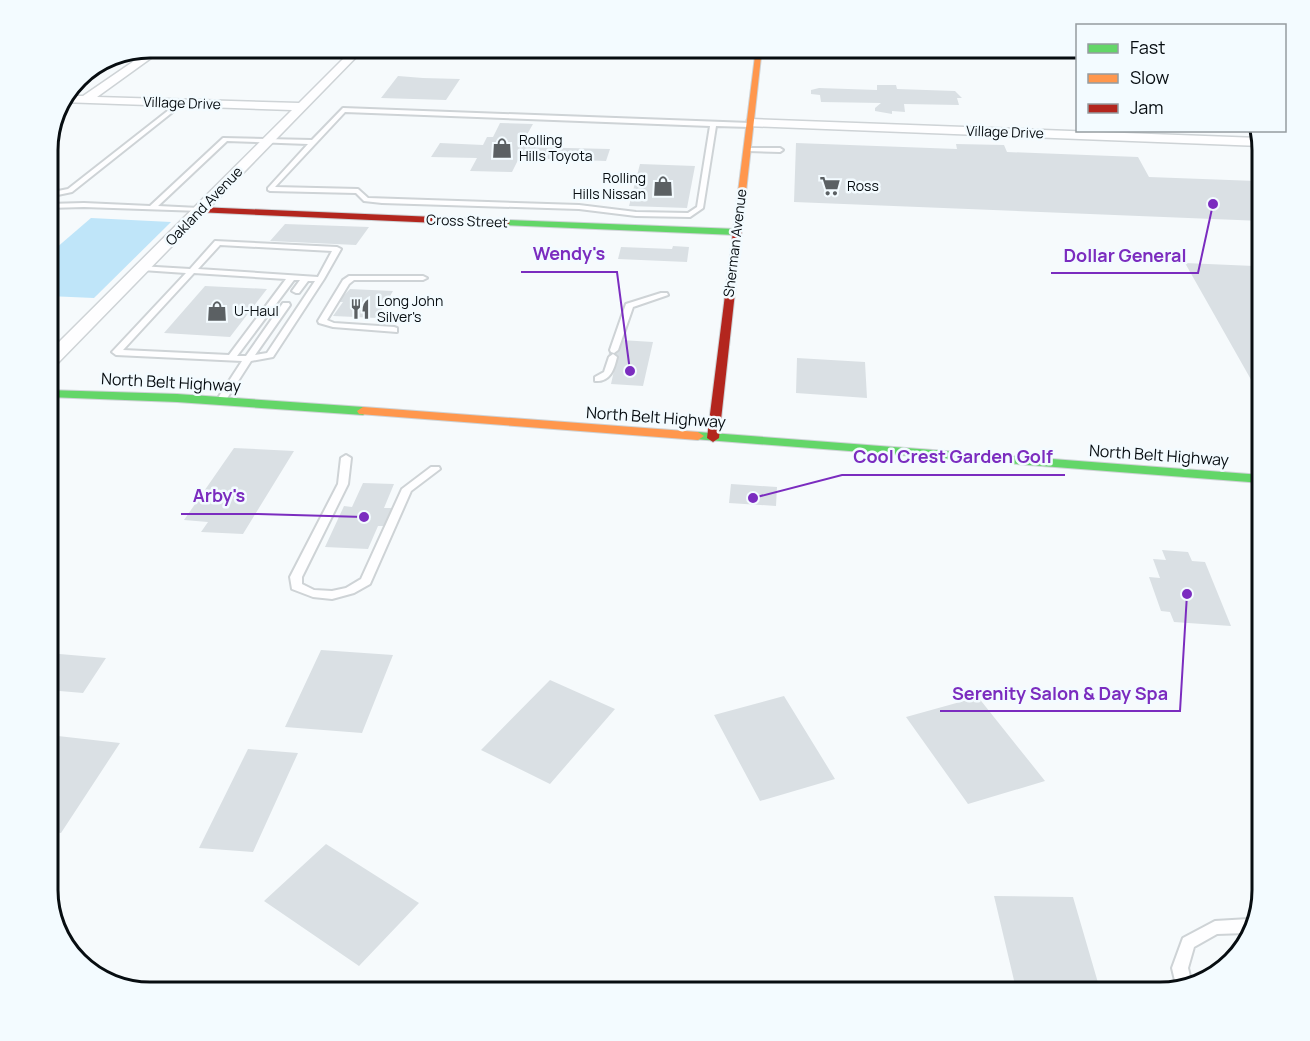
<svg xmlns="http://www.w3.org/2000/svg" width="1310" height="1041" viewBox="0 0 1310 1041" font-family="Manrope,sans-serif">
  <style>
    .green { fill: #bfe5f9 }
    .building { fill: #dae0e4 }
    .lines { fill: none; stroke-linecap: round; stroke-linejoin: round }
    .lane-casing { stroke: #ced3d6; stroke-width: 4 }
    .street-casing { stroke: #ced3d6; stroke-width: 3 }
    .fast-casing { stroke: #ced3d6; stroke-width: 2 }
    .slow-casing { stroke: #ced3d6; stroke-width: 2 }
    .jam-casing { stroke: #ced3d6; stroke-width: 2 }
    .lane { fill: #fefeff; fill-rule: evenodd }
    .street { fill: #fefeff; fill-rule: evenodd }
    .fast { fill: #63d668; fill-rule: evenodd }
    .slow { fill: #ff974d; fill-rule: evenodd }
    .jam { fill: #b3261e; fill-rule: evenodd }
    .labels { text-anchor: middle; stroke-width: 5; stroke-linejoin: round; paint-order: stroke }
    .far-street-label { font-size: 14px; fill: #070d11; stroke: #f3fbff }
    .far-poi-label { font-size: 14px; fill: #070d11; stroke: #f3fbff; text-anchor: start }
    .street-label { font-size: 16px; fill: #070d11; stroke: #f3fbff }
    .rim { fill: none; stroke: #070d11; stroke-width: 3 }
    .leader { fill: none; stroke: #7b2cbf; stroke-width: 2 }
    .callout-dot { fill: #7b2cbf; stroke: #f3fbff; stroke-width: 2 }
    .callout-label { font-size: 18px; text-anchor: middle; font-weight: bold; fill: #7b2cbf; stroke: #f3fbff; stroke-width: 5; stroke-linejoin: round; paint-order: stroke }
  </style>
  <rect width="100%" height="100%" fill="#f6fafc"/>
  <path class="green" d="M91 218 171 222 94 298 48 296V255Z"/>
  <path class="building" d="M398 76 423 78 460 79 446 100 381 98Z
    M877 85H896L897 89 955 91 962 98H957L959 105 904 104 905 112 892 111V114L875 111V108L881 103 821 102 820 95 811 94V90L819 88 877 90Z
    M500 123 533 124 525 138H530L526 147 610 149 606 161 519 158 512 172 470 171 477 158 431 157 440 143 483 145 487 137H493Z
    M796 143 957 149 956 144 1004 145 1007 152 1138 157 1149 177 1256 181 1262 190V221L794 202Z
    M640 164 695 166 687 208 629 206Z
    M285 224 369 227 356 245 270 241Z
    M673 246 689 247 687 262 618 259 621 247 672 249Z
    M1185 263 1254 266 1262 277V399Z
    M205 286 267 289 230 337 164 333Z
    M350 289 393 291 377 318 333 316 343 302H337Z
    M621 340 653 342 643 386 611 384 617 357H608L610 349 618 350Z
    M797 358 865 362 867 398 796 393Z
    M234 448 294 451 243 534 201 532 208 522 184 520Z
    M363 483 394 484 384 508H392L385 526H378L368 549 325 547 344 506 352 507Z
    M731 484 777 487 776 506 729 503Z
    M1162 550 1188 552 1192 561 1205 562 1231 626 1174 622 1170 612 1161 611 1149 577 1160 578 1153 559 1166 560Z
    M321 650 393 655 362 733 285 727Z
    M48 653 106 658 83 693 48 690Z
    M550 680 615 709 550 784 481 750Z
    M784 696 835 779 760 801 714 715Z
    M978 697 1045 781 968 804 906 717Z
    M49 735 120 743 61 833 48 831Z
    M248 749 298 753 253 852 199 848Z
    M326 844 419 903 359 966 264 901Z
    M994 896 1073 897 1101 993H1017Z"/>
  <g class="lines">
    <g class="lane-casing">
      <path id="lane" d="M179 102 184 103 72 192 48 197V193L68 189Z
        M343 108 750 123 753 125 750 127 716 126 703 208 690 217 636 216 579 209 382 203 364 201 356 193 270 191 268 190V188L308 144 227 141 158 206 199 208 202 210 201 211 84 207 48 208V204L84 203 150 206 223 138 312 140ZM345 112 710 126 697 207 688 213 636 212 579 205 368 198 358 189 275 187Z
        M746 148H780L783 150 780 152 748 151 745 149Z
        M215 241 337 247 341 249 324 279 273 357 251 361 224 403 221 404 216 401 242 361 116 355 112 352 186 273 142 270 138 268 139 266 190 269ZM220 245 332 251 318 277 198 269ZM194 273 286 279 229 355 123 350ZM294 280H300L292 291 296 293H299L308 281H315L267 353 255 355 290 305 289 303H283L246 356H237Z
        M349 276H423L427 278 423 280H354L349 284 327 320 334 323 394 327 397 328V332L333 327 319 323 318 321 343 280Z
        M661 293H667L668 295 633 307 618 350 614 353 611 352 610 350 626 304Z
        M613 354 617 357C614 370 610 382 595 381V377L604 372 609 357Z
        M346 455 351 458 348 484 302 577V584L314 590 332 591 346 588 361 579 402 489 431 467H439L440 469 411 491 370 584 354 593 332 599 313 597 292 589 290 577 338 484 341 458Z
        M1249 919 1251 920 1246 933 1217 934 1194 947 1188 968 1192 985 1177 989 1172 968 1183 938 1215 921Z"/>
    </g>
    <g class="street-casing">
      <path id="street" d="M153 48H165L97 97 299 103 354 48H365L54 367 48 368V353L292 110 61 102 66 96H83Z
        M751 119 1259 138 1261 146 747 126V120Z"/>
    </g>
    <g class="fast-casing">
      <path id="fast" d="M505 220 736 229 741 232 736 235 502 225 500 223Z
        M48 390 177 394 363 407 369 411 363 415 177 402 48 397Z
        M698 432 1262 475V483L694 439 692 436Z"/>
    </g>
    <g class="slow-casing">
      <path id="slow" d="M756 48H762L746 192 742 195 738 192Z
        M363 407 698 432 704 436 698 440 359 414 357 411Z"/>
    </g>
    <g class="jam-casing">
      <path id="jam" d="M742 189 746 192 719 438 713 442 707 438 738 192Z
        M199 207 505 220 510 223 505 226 196 212 195 210Z"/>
    </g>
    <use href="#lane" class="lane"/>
    <use href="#street" class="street"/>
    <use href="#fast" class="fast"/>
    <use href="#slow" class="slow"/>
    <use href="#jam" class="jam"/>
  </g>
  <defs>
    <g id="shop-bare" transform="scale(1.62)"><path d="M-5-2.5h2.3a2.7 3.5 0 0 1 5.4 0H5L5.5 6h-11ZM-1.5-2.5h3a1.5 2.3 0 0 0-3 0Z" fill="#5b6063" stroke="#f3fbff" stroke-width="2.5" paint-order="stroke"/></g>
    <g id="supermarket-bare" transform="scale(1.62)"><path d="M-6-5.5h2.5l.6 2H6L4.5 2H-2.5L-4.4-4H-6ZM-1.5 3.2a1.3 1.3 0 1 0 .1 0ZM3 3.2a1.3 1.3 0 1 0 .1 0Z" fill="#5b6063" stroke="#f3fbff" stroke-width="2.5" paint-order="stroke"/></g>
    <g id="restaurant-bare" transform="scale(1.62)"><path d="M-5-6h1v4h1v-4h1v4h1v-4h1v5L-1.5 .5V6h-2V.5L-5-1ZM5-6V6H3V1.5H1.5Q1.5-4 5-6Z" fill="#5b6063" stroke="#f3fbff" stroke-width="2.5" paint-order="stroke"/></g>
  </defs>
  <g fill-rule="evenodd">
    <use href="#shop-bare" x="502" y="148"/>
    <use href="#shop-bare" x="663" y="186"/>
    <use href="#supermarket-bare" x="830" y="186"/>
    <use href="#restaurant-bare" x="360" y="309"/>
    <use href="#shop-bare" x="217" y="311"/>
  </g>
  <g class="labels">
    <g class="far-street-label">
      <text transform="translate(182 103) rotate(2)" y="5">Village Drive</text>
      <text transform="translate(1005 132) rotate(2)" y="5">Village Drive</text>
      <text transform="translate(204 206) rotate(-46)" y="5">Oakland Avenue</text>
      <text transform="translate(467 221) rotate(2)" y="5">Cross Street</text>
      <text transform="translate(735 243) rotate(-83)" y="5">Sherman Avenue</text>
    </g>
    <g class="far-poi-label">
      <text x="519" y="145">Rolling<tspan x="519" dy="16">Hills Toyota</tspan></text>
      <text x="646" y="183" text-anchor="end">Rolling<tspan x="646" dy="16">Hills Nissan</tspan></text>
      <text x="847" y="191">Ross</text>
      <text x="377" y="306">Long John<tspan x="377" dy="16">Silver's</tspan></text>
      <text x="234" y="316">U-Haul</text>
    </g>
    <g class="street-label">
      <text transform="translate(171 382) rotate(3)" y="6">North Belt Highway</text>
      <text transform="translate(656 417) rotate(4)" y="6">North Belt Highway</text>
      <text transform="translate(1159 455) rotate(4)" y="6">North Belt Highway</text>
    </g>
  </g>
  <path d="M0 0H1310V1041H0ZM150 58H1160A92 92 0 0 1 1252 150V890A92 92 0 0 1 1160 982H150A92 92 0 0 1 58 890V150A92 92 0 0 1 150 58Z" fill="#f3fbff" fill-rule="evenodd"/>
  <path class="rim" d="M150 58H1160A92 92 0 0 1 1252 150V890A92 92 0 0 1 1160 982H150A92 92 0 0 1 58 890V150A92 92 0 0 1 150 58Z"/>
  <path class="leader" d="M630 371L617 272H521M1213 204L1198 273H1051M753 498L842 475H1065M364 517L258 514H181M1187 594L1180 711H940"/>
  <g class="callout-dot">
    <circle cx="630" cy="371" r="6"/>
    <circle cx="1213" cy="204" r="6"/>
    <circle cx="753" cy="498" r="6"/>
    <circle cx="364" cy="517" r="6"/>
    <circle cx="1187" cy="594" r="6"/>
  </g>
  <g class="callout-label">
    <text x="569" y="260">Wendy's</text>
    <text x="1125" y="262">Dollar General</text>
    <text x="953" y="463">Cool Crest Garden Golf</text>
    <text x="219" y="502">Arby's</text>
    <text x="1060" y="700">Serenity Salon &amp; Day Spa</text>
  </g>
  <rect x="1076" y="24" width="210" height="108" fill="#f3fbff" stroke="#959ca0" stroke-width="1.5"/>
  <rect x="1088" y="44" width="30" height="9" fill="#63d668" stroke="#959ca0" stroke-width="1.5"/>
  <text x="1130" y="54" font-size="18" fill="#070d11">Fast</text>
  <rect x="1088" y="74" width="30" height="9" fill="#ff974d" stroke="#959ca0" stroke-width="1.5"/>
  <text x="1130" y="84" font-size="18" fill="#070d11">Slow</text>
  <rect x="1088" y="104" width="30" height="9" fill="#b3261e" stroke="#959ca0" stroke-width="1.5"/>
  <text x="1130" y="114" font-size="18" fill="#070d11">Jam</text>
</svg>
